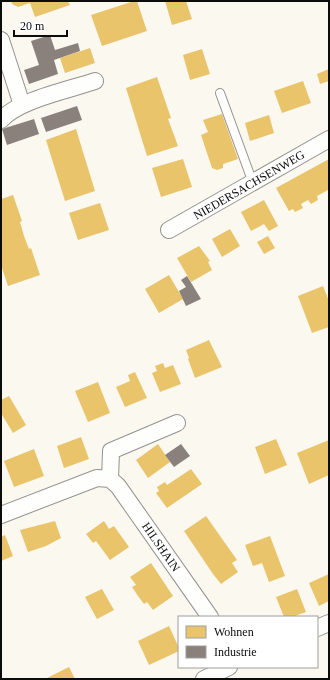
<svg xmlns="http://www.w3.org/2000/svg" width="330" height="680" viewBox="0 0 330 680" font-family="Georgia,serif">
  <style>
    .homes { fill: #e9c46a }
    .industry { fill: #8a817c }
    .lines { fill: none; stroke-linecap: round; stroke-linejoin: round }
    .service-casing { stroke: #94928f; stroke-width: 10 }
    .minor-casing { stroke: #94928f; stroke-width: 18 }
    .service { stroke: #fefefd; stroke-width: 8 }
    .minor { stroke: #fefefd; stroke-width: 16 }
    .labels { text-anchor: middle; stroke-width: 4; stroke-linejoin: round; paint-order: stroke }
    .street-label { font-size: 12px; fill: #0c0c0c; stroke: #fff }
  </style>
  <rect width="100%" height="100%" fill="#fbf8f0"/>
  <path class="homes" d="M11 1H68L70 5 35 17 30 3 18 7 12 4Z
    M134 1H137L147 31 102 46 91 15Z
    M165 1H186L192 19 172 25Z
    M90 48 95 63 65 73 60 58Z
    M202 49 210 74 190 80 183 55Z
    M329 69V81L320 84 317 74Z
    M157 77 171 118 168 119 178 146 147 156 126 88Z
    M303 81 311 103 282 113 274 91Z
    M222 114 238 159 223 164V168L217 170 212 168 201 135 208 132 203 120Z
    M269 115 274 133 250 141 245 123Z
    M76 129 95 191 65 201 46 140Z
    M183 159 192 187 161 197 152 168Z
    M329 159V192L328 190 317 196 318 200 311 204 308 200 301 204 303 208 295 212 293 209 289 211 276 188Z
    M13 195 22 221 20 222 24 236 29 249 31 248 40 275 8 286 1 265V199Z
    M264 200 278 226 269 231 264 224 251 231 241 212Z
    M100 203 109 230 78 240 69 213Z
    M230 229 240 246 222 257 212 239Z
    M268 236 275 248 264 254 257 242Z
    M199 246 210 261 208 262 212 270 191 282 177 258Z
    M169 275 183 299 159 313 145 289Z
    M323 286 329 301V327L312 333 298 296Z
    M209 340 222 367 195 378 188 359 189 358 186 350Z
    M163 363 165 368 173 365 181 384 160 392 152 373 157 371 155 366Z
    M135 372 147 398 125 407 116 387 130 381 128 375Z
    M98 382 110 413 88 422 75 391Z
    M9 396 26 425 13 433 1 413V400Z
    M81 437 89 459 64 468 57 446Z
    M276 439 287 465 265 474 255 447Z
    M329 440V475L309 484 297 453Z
    M158 444 170 462 148 478 136 460Z
    M34 449 44 476 14 487 4 461Z
    M191 469 202 484 167 508 156 493 159 491 157 487 165 482 167 485Z
    M206 516 237 560 232 563 238 572 221 584 213 574 184 531Z
    M55 521 61 538 46 546 28 552 20 530Z
    M104 521 109 529 114 526 129 547 110 560 96 541 93 543 86 534Z
    M5 535 13 556 1 561V537Z
    M270 536 285 576 269 582 262 563 253 566 245 545Z
    M151 563 173 596 153 610 147 602 144 604 138 596 132 587 136 585 130 577Z
    M329 574V601L319 606 309 583Z
    M102 589 114 610 97 619 85 597Z
    M297 589 306 612 292 617H284L276 597Z
    M169 626 179 648V651L149 665 138 641Z
    M69 667 75 679H45Z"/>
  <path class="industry" d="M50 35 55 50 78 43 80 51 54 60 58 74 29 84 24 70 39 65 31 41Z
    M77 106 82 120 46 132 41 118Z
    M34 119 39 134 7 145 2 129Z
    M187 276 201 299 186 306 179 291 186 287 181 280Z
    M181 444 190 456 174 467 165 455Z"/>
  <g class="lines">
    <g class="service-casing">
      <path id="service" d="M220 93 253 183"/>
    </g>
    <g class="minor-casing">
      <path id="minor" d="M1 40 22 105
        M1 120C18 100 69 90 95 81
        M169 230 329 139
        M110 479 111 451 177 423
        M1 515 97 478 110 479 118 486 210 617
        M317 628 329 623
        M204 679 229 667"/>
    </g>
    <use href="#service" class="service"/>
    <use href="#minor" class="minor"/>
  </g>
  <g class="labels">
    <g class="street-label">
      <text transform="translate(249 185) rotate(-30)" y="4">NIEDERSACHSENWEG</text>
      <text transform="translate(161 547) rotate(55)" y="4">HILSHAIN</text>
    </g>
  </g>
  <rect width="330" height="680" fill="none" stroke="#0c0c0c" stroke-width="4"/>
  <rect x="178" y="616" width="140" height="52" fill="#ffffff" stroke="#9e9e9e"/>
  <rect x="186" y="626" width="20" height="12" fill="#e9c46a" stroke="#9e9e9e"/>
  <text x="214" y="636" font-size="12" fill="#0c0c0c">Wohnen</text>
  <rect x="186" y="646" width="20" height="12" fill="#8a817c" stroke="#9e9e9e"/>
  <text x="214" y="656" font-size="12" fill="#0c0c0c">Industrie</text>
  <path d="M14 30v6h53v-6" fill="none" stroke="#0c0c0c" stroke-width="2"/>
  <text x="20" y="30" font-size="12" fill="#0c0c0c" stroke="#ffffff" stroke-width="3" paint-order="stroke">20 m</text>
</svg>
